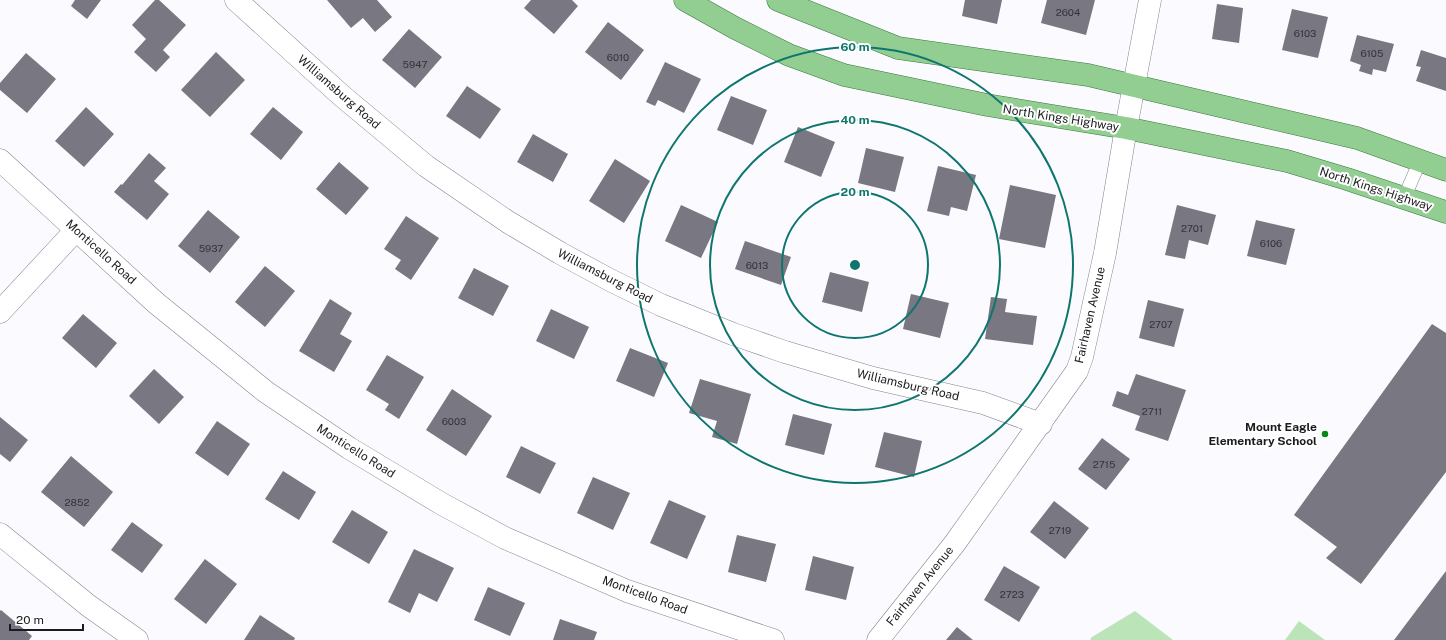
<svg xmlns="http://www.w3.org/2000/svg" width="1446" height="640" viewBox="0 0 1446 640" font-family="'Public Sans',sans-serif">
  <style>
    .green { fill: #bce4b9 }
    .building { fill: #787782 }
    .lines { fill: none; stroke-linecap: round; stroke-linejoin: round }
    .lane-casing { stroke: #84848f; stroke-width: 14 }
    .street-casing { stroke: #84848f; stroke-width: 23 }
    .secondary-casing { stroke: #84848f; stroke-width: 23 }
    .primary-casing { stroke: #3a793b; stroke-width: 23 }
    .lane { stroke: #fff; stroke-width: 13 }
    .street { stroke: #fff; stroke-width: 22 }
    .secondary { stroke: #fff; stroke-width: 22 }
    .primary { stroke: #92cd92; stroke-width: 22 }
    .ring { fill: none; stroke: #0f766e; stroke-width: 2 }
    .poi-dot { fill: #018a15; stroke: #fff; stroke-width: 1.5 }
    .labels { text-anchor: middle; stroke-width: 4; stroke-linejoin: round; paint-order: stroke }
    .number-label { font-size: 10px; fill: #333338 }
    .street-label { font-size: 12px; fill: #1c1c20; stroke: #fff }
    .poi-label { font-size: 12px; font-weight: bold; fill: #1c1c20; stroke: #fff; text-anchor: end }
    .centre { fill: #0f766e; stroke: #fff; stroke-width: 2 }
    .ring-label { font-size: 12px; text-anchor: middle; font-weight: bold; fill: #0f766e; stroke: #fff; stroke-width: 4; stroke-linejoin: round; paint-order: stroke }
  </style>
  <rect width="100%" height="100%" fill="#fafaff"/>
  <path class="green" d="M1135 611 1173 640H1090L1092 637Z
    M1299 621 1325 640H1285Z"/>
  <path class="building" d="M75 0H101L87 19 71 6Z
    M155 0H159L186 25 163 50 170 57 156 72 134 52 146 39 132 25Z
    M327 0H377L392 17 375 32 363 18 351 28Z
    M531 0H572L578 6 554 34 524 8Z
    M965 0H1002L997 24 962 16Z
    M1047 0H1095L1086 35 1041 23Z
    M1217 4 1243 8 1239 43 1212 39Z
    M1292 9 1328 17 1318 58 1282 50Z
    M608 22 644 50 621 80 585 52Z
    M409 29 442 57 415 88 382 60Z
    M1357 35 1394 44 1386 72 1373 69 1372 75 1359 71 1361 65 1350 61Z
    M1421 50 1446 58V91L1416 81 1421 67 1416 66Z
    M216 52 245 80 210 117 181 90Z
    M26 53 56 79 27 113 0 90V83Z
    M665 62 701 79 684 113 658 100 655 106 646 102Z
    M467 86 501 109 480 139 446 116Z
    M731 96 767 110 753 145 717 130Z
    M86 107 114 134 84 167 55 141Z
    M273 107 303 132 281 160 250 134Z
    M798 127 835 142 821 177 784 162Z
    M533 134 568 154 553 182 517 162Z
    M866 148 904 157 895 192 858 183Z
    M149 153 166 168 154 181 169 194 147 220 114 192 121 184 122 185Z
    M615 159 650 181 624 223 589 201Z
    M339 162 369 188 346 215 316 189Z
    M938 166 976 175 967 211 951 207 949 216 927 211Z
    M1010 185 1056 195 1045 248 999 239Z
    M681 205 718 222 701 258 665 241Z
    M1177 205 1216 215 1208 245 1189 240 1185 259 1165 255Z
    M208 210 240 237 210 273 178 246Z
    M406 216 439 238 411 280 395 269 401 260 384 249Z
    M1256 220 1295 229 1286 265 1247 256Z
    M745 241 791 257 781 285 735 269Z
    M265 266 295 291 265 327 235 302Z
    M474 268 509 286 493 316 458 298Z
    M830 272 869 282 862 312 822 302Z
    M911 294 949 303 940 338 903 329Z
    M991 297 1007 299 1005 312 1037 316 1033 345 985 339Z
    M330 299 352 313 340 334 352 341 334 372 299 351Z
    M1148 300 1184 309 1174 347 1139 338Z
    M551 309 589 327 574 359 536 341Z
    M83 314 117 343 96 368 62 338Z
    M1432 324 1446 333V472L1361 584 1326 558 1337 547 1294 515Z
    M630 348 668 363 654 397 616 381Z
    M387 355 424 377 399 419 385 410 389 404 366 390Z
    M154 369 184 397 159 424 129 396Z
    M1136 374 1186 390 1168 441 1135 430 1140 416 1112 406 1117 391 1128 395Z
    M700 379 751 394 737 444 712 437 717 421 689 413Z
    M452 389 492 416 466 456 426 430Z
    M793 414 832 424 824 455 785 445Z
    M0 417 28 440 10 462 0 454Z
    M217 421 250 444 228 476 195 453Z
    M884 432 922 441 914 477 875 467Z
    M1102 438 1130 459 1106 490 1078 469Z
    M521 446 556 463 540 494 506 477Z
    M71 456 113 492 84 527 41 492Z
    M283 471 316 492 299 520 265 499Z
    M593 477 630 493 613 530 577 513Z
    M669 500 706 516 687 559 650 543Z
    M1054 501 1089 528 1065 559 1030 532Z
    M352 510 388 532 369 564 332 542Z
    M132 522 163 545 142 573 111 550Z
    M737 535 776 544 766 582 728 572Z
    M414 549 454 568 437 602 419 593 410 613 388 602Z
    M813 556 854 567 846 600 805 590Z
    M205 559 237 584 206 624 174 599Z
    M1004 566 1040 587 1019 622 984 600Z
    M1446 571V640H1394Z
    M488 587 525 603 510 636 474 620Z
    M1 610 32 636 29 640H0V611Z
    M260 615 295 638 294 640H244Z
    M560 619 597 632 594 640H553Z
    M957 627 973 640H946Z"/>
  <g class="lines">
    <g class="lane-casing">
      <path id="lane" d="M1404 198 1420 161"/>
    </g>
    <g class="street-casing">
      <path id="street" d="M236 0 342 96 426 166 508 222 560 253 610 280 661 305 733 334 785 352 873 378 983 403 1041 424
        M0 160 156 303 266 392 349 448 442 504 505 538 627 591 773 640
        M0 312 76 230
        M0 534 89 606 137 640
        M878 640 955 543 1077 371 1082 357 1105 253 1126 128"/>
    </g>
    <g class="secondary-casing">
      <path id="secondary" d="M1126 128 1150 0"/>
    </g>
    <g class="primary-casing">
      <path id="primary" d="M685 0 735 28 789 55 844 75 987 105 1126 128 1287 161 1347 179 1446 212
        M778 0 898 48 1088 75 1357 138 1446 170"/>
    </g>
    <use href="#lane" class="lane"/>
    <use href="#street" class="street"/>
    <use href="#secondary" class="secondary"/>
    <use href="#primary" class="primary"/>
  </g>
  <g class="ring">
    <circle cx="855" cy="265" r="73"/>
    <circle cx="855" cy="265" r="145"/>
    <circle cx="855" cy="265" r="218"/>
  </g>
  <circle class="poi-dot" cx="1325" cy="434" r="4"/>
  <g class="labels">
    <g class="number-label">
      <text x="1068" y="16">2604</text>
      <text x="1305" y="37">6103</text>
      <text x="1372" y="57">6105</text>
      <text x="618" y="61">6010</text>
      <text x="415" y="68">5947</text>
      <text x="1192" y="232">2701</text>
      <text x="1271" y="247">6106</text>
      <text x="211" y="252">5937</text>
      <text x="757" y="269">6013</text>
      <text x="1161" y="328">2707</text>
      <text x="1152" y="415">2711</text>
      <text x="454" y="425">6003</text>
      <text x="1104" y="468">2715</text>
      <text x="77" y="506">2852</text>
      <text x="1060" y="534">2719</text>
      <text x="1012" y="598">2723</text>
    </g>
    <g class="street-label">
      <text transform="translate(339 92) rotate(41)" y="4">Williamsburg Road</text>
      <text transform="translate(1061 118) rotate(9)" y="4">North Kings Highway</text>
      <text transform="translate(1376 189) rotate(18)" y="4">North Kings Highway</text>
      <text transform="translate(101 252) rotate(42)" y="4">Monticello Road</text>
      <text transform="translate(605 276) rotate(27)" y="4">Williamsburg Road</text>
      <text transform="translate(1090 315) rotate(-77)" y="4">Fairhaven Avenue</text>
      <text transform="translate(908 385) rotate(13)" y="4">Williamsburg Road</text>
      <text transform="translate(356 451) rotate(32)" y="4">Monticello Road</text>
      <text transform="translate(920 586) rotate(-51)" y="4">Fairhaven Avenue</text>
      <text transform="translate(645 595) rotate(20)" y="4">Monticello Road</text>
    </g>
    <g class="poi-label">
      <text x="1317" y="431">Mount Eagle<tspan x="1317" dy="14">Elementary School</tspan></text>
    </g>
  </g>
  <circle cx="855" cy="265" r="6" class="centre"/>
  <g class="ring-label">
    <text x="855" y="51">60 m</text>
    <text x="855" y="124">40 m</text>
    <text x="855" y="196">20 m</text>
  </g>
  <path d="M10 624v6h73v-6" fill="none" stroke="#1c1c20" stroke-width="2"/>
  <text x="16" y="624" font-size="12" fill="#1c1c20" stroke="#ffffff" stroke-width="3" paint-order="stroke">20 m</text>
</svg>
